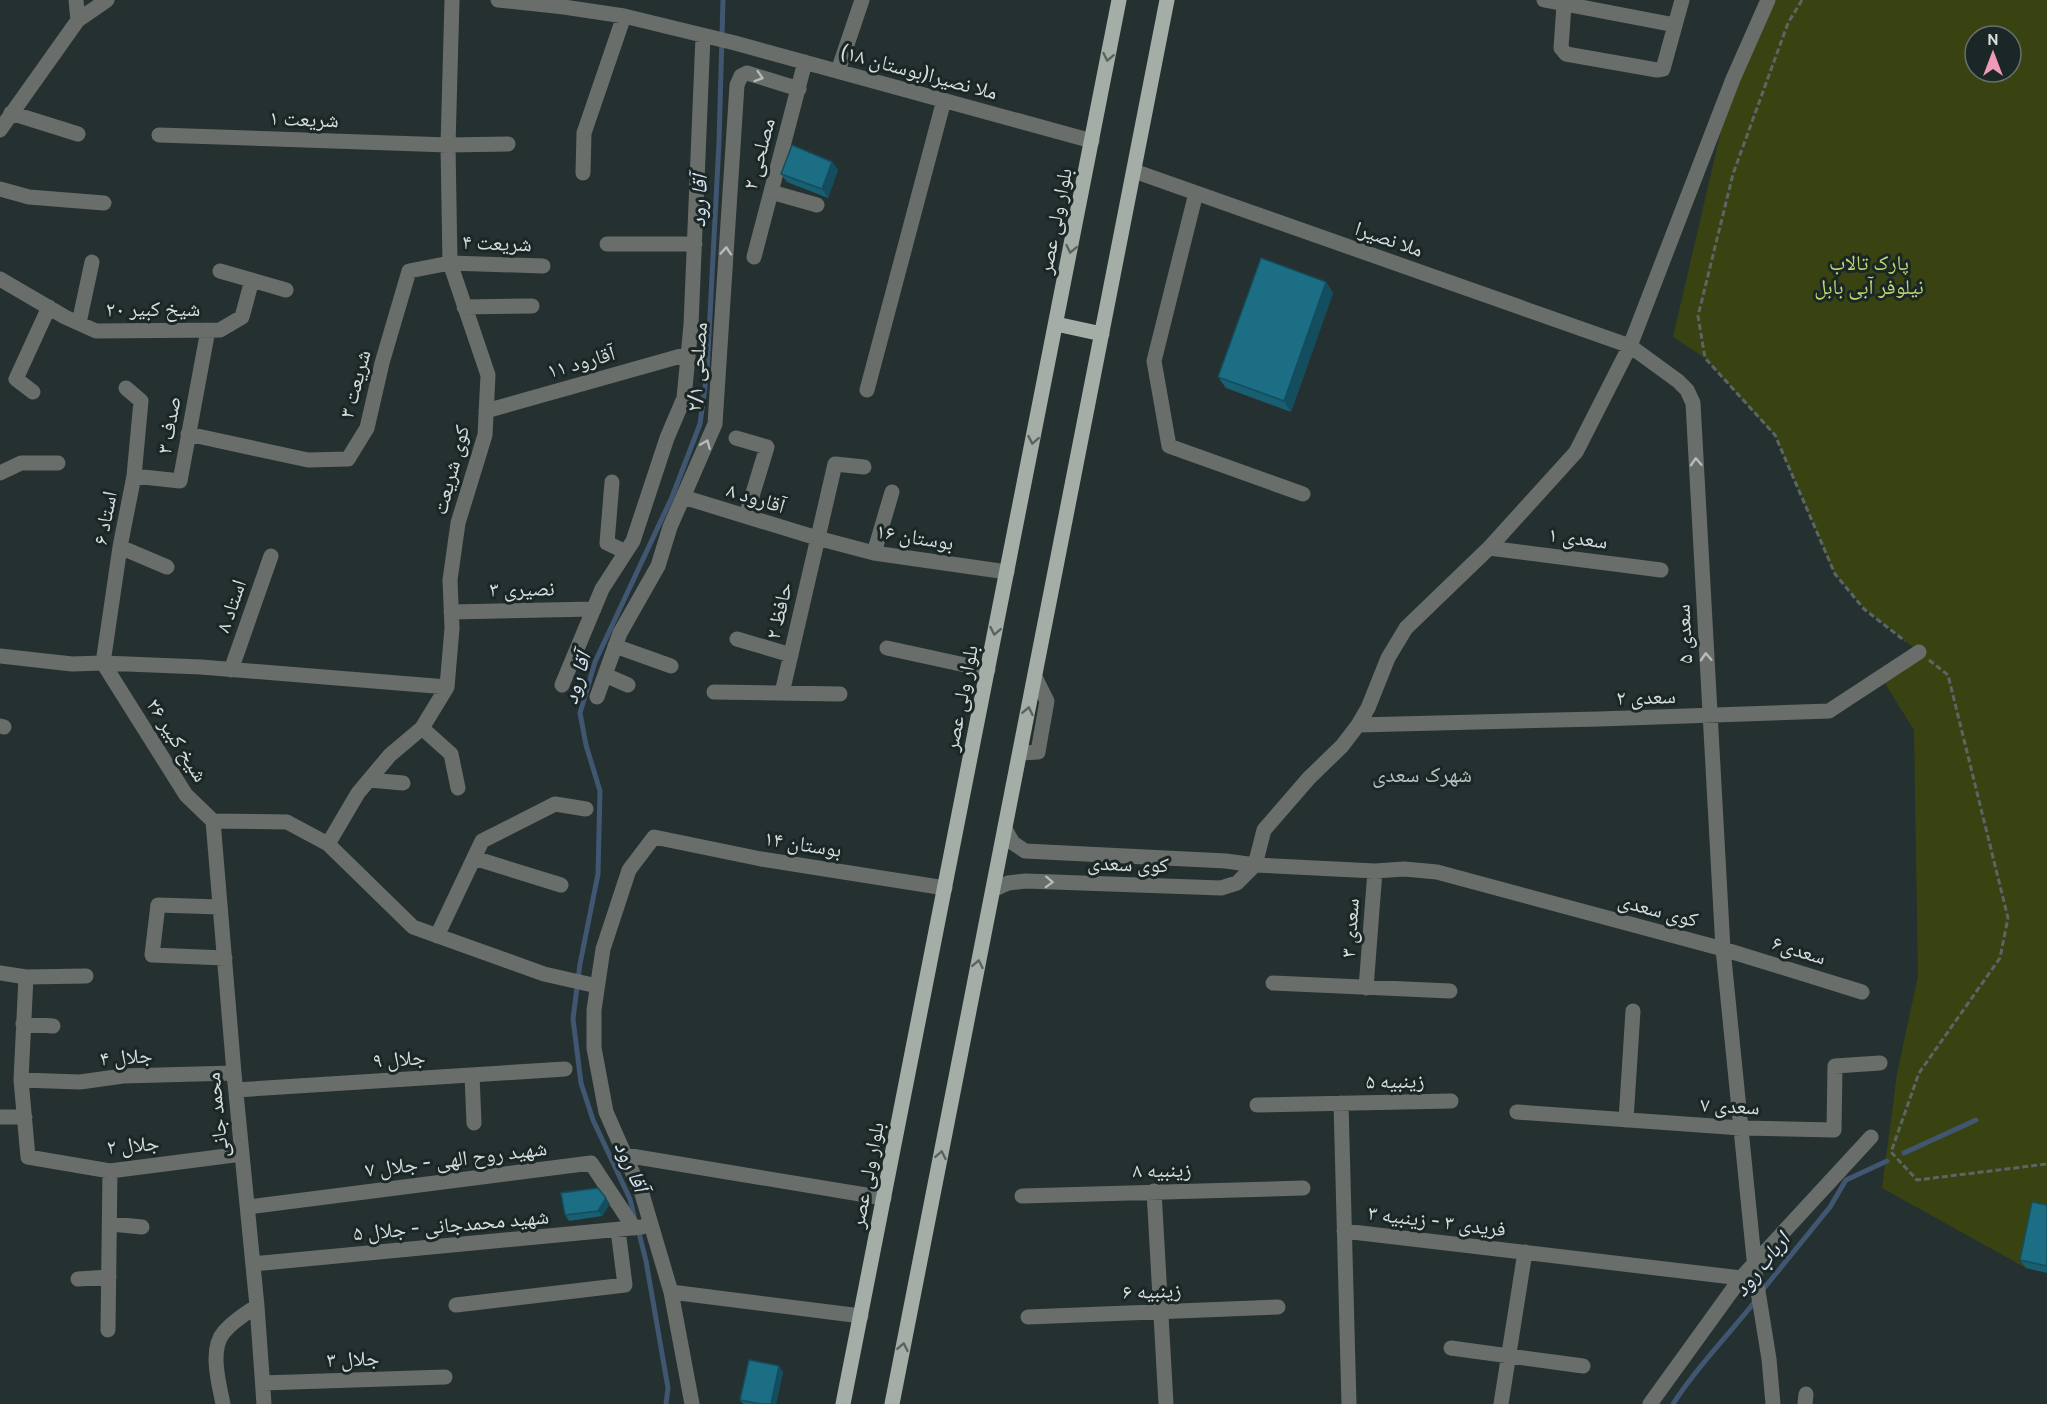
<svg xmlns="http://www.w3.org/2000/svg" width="2047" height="1404" viewBox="0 0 2047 1404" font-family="Cabin,'Noto Naskh Arabic',sans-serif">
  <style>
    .green { fill: #394312; fill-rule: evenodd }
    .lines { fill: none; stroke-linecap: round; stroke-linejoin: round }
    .stream { stroke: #405671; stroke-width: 5 }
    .path { stroke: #5a6564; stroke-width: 3; stroke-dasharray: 6 3; stroke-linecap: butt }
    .minor { stroke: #6a6e6b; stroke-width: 15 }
    .major { stroke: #a4ada6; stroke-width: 15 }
    .wall { fill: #185f72 }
    .shaded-wall { fill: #144d5d }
    .building { fill: #1c6e85; stroke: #144d5d; stroke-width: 1.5 }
    .oneway { stroke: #596360 }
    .oneway2 { stroke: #b6bcbb }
    .labels { text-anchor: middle; stroke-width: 6; stroke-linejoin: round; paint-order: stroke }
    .street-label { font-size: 21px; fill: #d6dedd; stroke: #1b2726 }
    .park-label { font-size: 21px; fill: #c1d970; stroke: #1b2726 }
    .water-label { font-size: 22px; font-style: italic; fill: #d8e5f5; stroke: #1b2726 }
    .neighbourhood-label { font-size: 22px; fill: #b3c2c0; stroke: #1b2726 }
  </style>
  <rect width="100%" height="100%" fill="#253130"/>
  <path class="green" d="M1768 0H2047V1215H2037L2026 1268 1882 1188 1897 1074 1918 976 1914 730 1881 677 1919 652 1864 608 1835 574 1776 437 1705 358 1673 337 1733 79ZM1975 36H2011V72H1975Z"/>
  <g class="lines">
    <path class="stream" d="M1904 1153 1976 1120
      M635 1220 630 1199 593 1120 581 1083 573 1019 580 964 598 874 600 791 586 745 580 713 595 662 672 497 700 424 707 372 719 142 723 0
      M638 1229 646 1261 668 1388 666 1404
      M1761 1292 1830 1207 1846 1180 1887 1161
      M1673 1404C1697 1366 1729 1335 1756 1300"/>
    <path class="path" d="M1802 0 1788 23 1733 174 1698 316 1705 358 1775 435 1835 574 1864 609 1905 641
      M1929 660 1948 675 2008 918 2000 958 1919 1073 1891 1152 1917 1180 2047 1164"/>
    <path class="minor" d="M76 0 78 20
      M498 0 564 7 624 16 735 43 1092 141
      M1544 0 1675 25
      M1768 0 1733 79 1630 346 1576 452 1489 548 1406 628 1388 658 1368 708 1358 725 1342 746 1309 778 1264 830 1255 865 1375 871 1404 869 1437 872 1723 949 1862 992
      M1564 5 1561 48 1566 54 1657 70 1663 69 1682 0
      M838 71 862 0
      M11 113 78 134
      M0 130 78 20 107 0
      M159 135 448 145 508 144
      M1134 171 1630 346 1678 381 1687 390 1693 403 1723 949 1756 1279 1769 1359 1773 1404
      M583 173 584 133 624 16
      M0 189 29 197 104 203
      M771 192 817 205
      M1196 193 1154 361 1169 446 1303 494
      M607 244H695
      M754 257 805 62
      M220 271 286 290
      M0 279 65 317 96 331 220 330 242 317 252 280
      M464 307 532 306
      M79 323 92 262
      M126 388 141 401 134 476 120 547 103 663 201 667 447 687
      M867 390 944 100
      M33 392 16 379 49 307
      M486 411 688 354
      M188 434 308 460 348 459 367 428 382 363 409 271 450 263 543 266
      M736 438 767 447 746 516
      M0 473 21 463H58
      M134 476 180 481 208 330
      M612 482 607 543 626 552
      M683 497 817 538 874 553 1007 572
      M120 547 167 567
      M1489 548 1661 570
      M874 553 892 492
      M451 612 594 609
      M737 639 791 655
      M615 646 671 666
      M887 648 988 670
      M0 656 72 664 103 663 186 795 213 821 287 822 328 844 413 927 544 974 597 986
      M231 670 271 556
      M605 675 628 685
      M562 685 602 589 633 541 667 438 684 398 691 325 703 36
      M714 692 840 694
      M782 693 835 464 864 467
      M597 697 620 633 658 566 670 527 715 424 737 85 741 76 747 73 799 89
      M1358 725 1599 719 1829 711 1919 652
      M0 726 4 727
      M422 728 451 754 458 788
      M1020 753 1038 752 1039 746 1047 701 1035 677
      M369 780 403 783
      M213 821 234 1073 257 1306 264 1404
      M328 844 358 793 390 755 422 728 447 687 452 628 450 580 458 523 485 435 488 375 450 263 448 145 452 0
      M474 858 561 885
      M993 890 1008 883 1026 881 1221 888 1237 883 1255 865 1226 861 1025 851 1013 843 1005 829
      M220 907 158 905 152 955 225 958
      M437 936 482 841 555 804 586 809
      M0 973 26 977 86 976
      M26 977 21 1080 28 1157 110 1171 242 1154
      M1273 983 1450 991
      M1366 988 1375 871
      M23 1024 53 1026
      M472 1075 474 1123
      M21 1080 80 1082 123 1076 234 1073
      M236 1090 565 1069
      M1341 1103 1349 1404
      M1257 1105 1451 1101
      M1517 1112 1741 1128 1834 1130 1835 1066 1880 1063
      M0 1117H25
      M1626 1120 1633 1011
      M625 1155 884 1198
      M1154 1191 1166 1404
      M1022 1196 1303 1188
      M248 1207 591 1163 634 1228
      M111 1224 142 1227
      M1344 1231 1741 1278
      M253 1264 642 1227
      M78 1279 109 1277
      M671 1292 861 1316
      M456 1305 625 1285 618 1230
      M1028 1317 1278 1307
      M108 1330 110 1171
      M1451 1348 1583 1366
      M263 1383 445 1377
      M223 1404C219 1384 209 1349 224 1332 233 1321 246 1313 257 1306
      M692 1404 671 1292 642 1194 606 1112 594 1048V1010L603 949 629 870 654 837 761 859 945 888
      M1501 1404 1525 1252
      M1650 1404 1741 1278 1871 1137
      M1805 1404 1806 1394"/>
    <path class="major" d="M1056 324 1102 334
      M843 1404 1119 0
      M892 1404 1167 0"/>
  </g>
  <path class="wall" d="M832 162 838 170 828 198 787 182 781 174Z
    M1326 282 1333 293 1291 412 1226 388 1218 377Z
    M610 1204 602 1216 569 1221 565 1215Z
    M2047 1205V1273L2026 1268 2020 1260Z
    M779 1366 783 1372 776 1404H743L740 1400Z"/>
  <path class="shaded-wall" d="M832 162 838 170 828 198 822 189Z
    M1326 282 1333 293 1291 412 1284 401Z
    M606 1198 610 1204 602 1216 598 1211Z
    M779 1366 783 1372 776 1404H771Z"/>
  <path class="building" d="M792 145 832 162 822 189 781 174Z
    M1261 258 1326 282 1284 401 1218 377Z
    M598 1188 606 1198 598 1211 565 1215 561 1193Z
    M2032 1202 2047 1205V1266L2020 1260Z
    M749 1360 779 1366 771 1404H761L740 1400Z"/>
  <defs><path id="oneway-chevron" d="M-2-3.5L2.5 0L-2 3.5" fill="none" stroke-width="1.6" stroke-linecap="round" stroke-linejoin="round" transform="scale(1.5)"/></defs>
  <g class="oneway">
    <use href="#oneway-chevron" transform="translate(1108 57) rotate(101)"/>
    <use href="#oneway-chevron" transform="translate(1071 249) rotate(101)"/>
    <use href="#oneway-chevron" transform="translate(1033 440) rotate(101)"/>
    <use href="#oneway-chevron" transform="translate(995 631) rotate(101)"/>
    <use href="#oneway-chevron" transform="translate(1028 711) rotate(-79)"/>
    <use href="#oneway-chevron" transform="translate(978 964) rotate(-79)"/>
    <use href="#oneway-chevron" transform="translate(941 1155) rotate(-79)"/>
    <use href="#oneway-chevron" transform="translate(903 1347) rotate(-79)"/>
  </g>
  <g class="oneway2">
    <use href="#oneway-chevron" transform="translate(759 77) rotate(17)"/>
    <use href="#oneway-chevron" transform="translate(726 251) rotate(-86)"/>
    <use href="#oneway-chevron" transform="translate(706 444) rotate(-67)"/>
    <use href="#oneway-chevron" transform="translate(1696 462) rotate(-93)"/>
    <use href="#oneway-chevron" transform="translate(1706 657) rotate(-93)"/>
    <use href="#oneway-chevron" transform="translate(1049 882) rotate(2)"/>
  </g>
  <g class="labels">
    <g class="street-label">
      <text transform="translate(919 72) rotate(15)" y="7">ملا نصیرا(بوستان ۱۸)</text>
      <text transform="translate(304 119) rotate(2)" y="7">شریعت ۱</text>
      <text transform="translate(759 154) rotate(-75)" y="7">مصلحی ۲</text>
      <text transform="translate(1055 221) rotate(-79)" y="7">بلوار ولی عصر</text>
      <text transform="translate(1389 239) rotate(19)" y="7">ملا نصیرا</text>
      <text transform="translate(497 243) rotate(2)" y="7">شریعت ۴</text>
      <text x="153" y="316">شیخ کبیر ۲۰</text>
      <text transform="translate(581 362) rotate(-16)" y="7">آقارود ۱۱</text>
      <text transform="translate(697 367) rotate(-86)" y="7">مصلحی ۲/۱</text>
      <text transform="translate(355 384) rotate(-75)" y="7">شریعت ۳</text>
      <text transform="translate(169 425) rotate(-80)" y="7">صدف ۳</text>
      <text transform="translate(451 470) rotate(-75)" y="7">کوی شریعت</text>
      <text transform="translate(756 498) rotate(17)" y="7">آقارود ۸</text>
      <text transform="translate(105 518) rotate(-79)" y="7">استاد ۶</text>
      <text transform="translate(915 537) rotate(9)" y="7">بوستان ۱۶</text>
      <text transform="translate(1578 538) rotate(7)" y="7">سعدی ۱</text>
      <text transform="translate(522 589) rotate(-1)" y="7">نصیری ۳</text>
      <text transform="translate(231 606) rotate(-71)" y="7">استاد ۸</text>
      <text transform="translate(779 611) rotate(-77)" y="7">حافظ ۲</text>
      <text transform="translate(1684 634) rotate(-93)" y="7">سعدی ۵</text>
      <text transform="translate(1646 697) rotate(-2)" y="7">سعدی ۲</text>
      <text transform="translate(961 698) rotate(-79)" y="7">بلوار ولی عصر</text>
      <text transform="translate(177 740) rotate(57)" y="7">شیخ کبیر ۲۶</text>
      <text transform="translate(803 844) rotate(9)" y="7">بوستان ۱۴</text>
      <text transform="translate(1128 864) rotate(2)" y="7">کوی سعدی</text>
      <text transform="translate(1658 910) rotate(15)" y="7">کوی سعدی</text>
      <text transform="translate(1350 928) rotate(-86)" y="7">سعدی ۳</text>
      <text transform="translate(1799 950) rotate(17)" y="7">سعدی۶</text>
      <text transform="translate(126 1057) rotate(-4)" y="7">جلال ۴</text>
      <text transform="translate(399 1059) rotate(-4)" y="7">جلال ۹</text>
      <text transform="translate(1395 1081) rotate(-1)" y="7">زینبیه ۵</text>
      <text transform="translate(1730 1106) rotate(3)" y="7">سعدی ۷</text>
      <text transform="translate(217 1115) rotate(-96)" y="7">محمد جانی</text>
      <text transform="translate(133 1145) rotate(-5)" y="7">جلال ۲</text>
      <text transform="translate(456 1159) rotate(-7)" y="7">شهید روح الهی - جلال ۷</text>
      <text transform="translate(1162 1170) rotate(-1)" y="7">زینبیه ۸</text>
      <text transform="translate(867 1175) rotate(-79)" y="7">بلوار ولی عصر</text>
      <text transform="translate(1437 1221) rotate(7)" y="7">فریدی ۳ - زینبیه ۳</text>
      <text transform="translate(451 1225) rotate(-5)" y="7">شهید محمدجانی - جلال ۵</text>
      <text transform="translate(1152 1291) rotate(-2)" y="7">زینبیه ۶</text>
      <text transform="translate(353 1359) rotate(-2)" y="7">جلال ۳</text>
    </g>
    <g class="park-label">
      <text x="1869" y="270">پارک تالاب<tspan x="1869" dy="24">نیلوفر آبی بابل</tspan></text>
    </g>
    <g class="water-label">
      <text transform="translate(698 201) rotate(-88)" y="8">آقا رود</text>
      <text transform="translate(576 678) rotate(-74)" y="8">آقا رود</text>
      <text transform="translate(632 1166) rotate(66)" y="8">آقا رود</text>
      <text transform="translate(1761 1264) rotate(-51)" y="8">ارباب رود</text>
    </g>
    <g class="neighbourhood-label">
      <text x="1422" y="782">شهرک سعدی</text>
    </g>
  </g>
  <g transform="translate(1993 54)"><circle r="28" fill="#1b2726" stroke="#66706f" stroke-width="1.5"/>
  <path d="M0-4.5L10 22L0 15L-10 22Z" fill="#ef9ab8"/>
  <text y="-9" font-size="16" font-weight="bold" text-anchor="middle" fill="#d6dedd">N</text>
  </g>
</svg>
